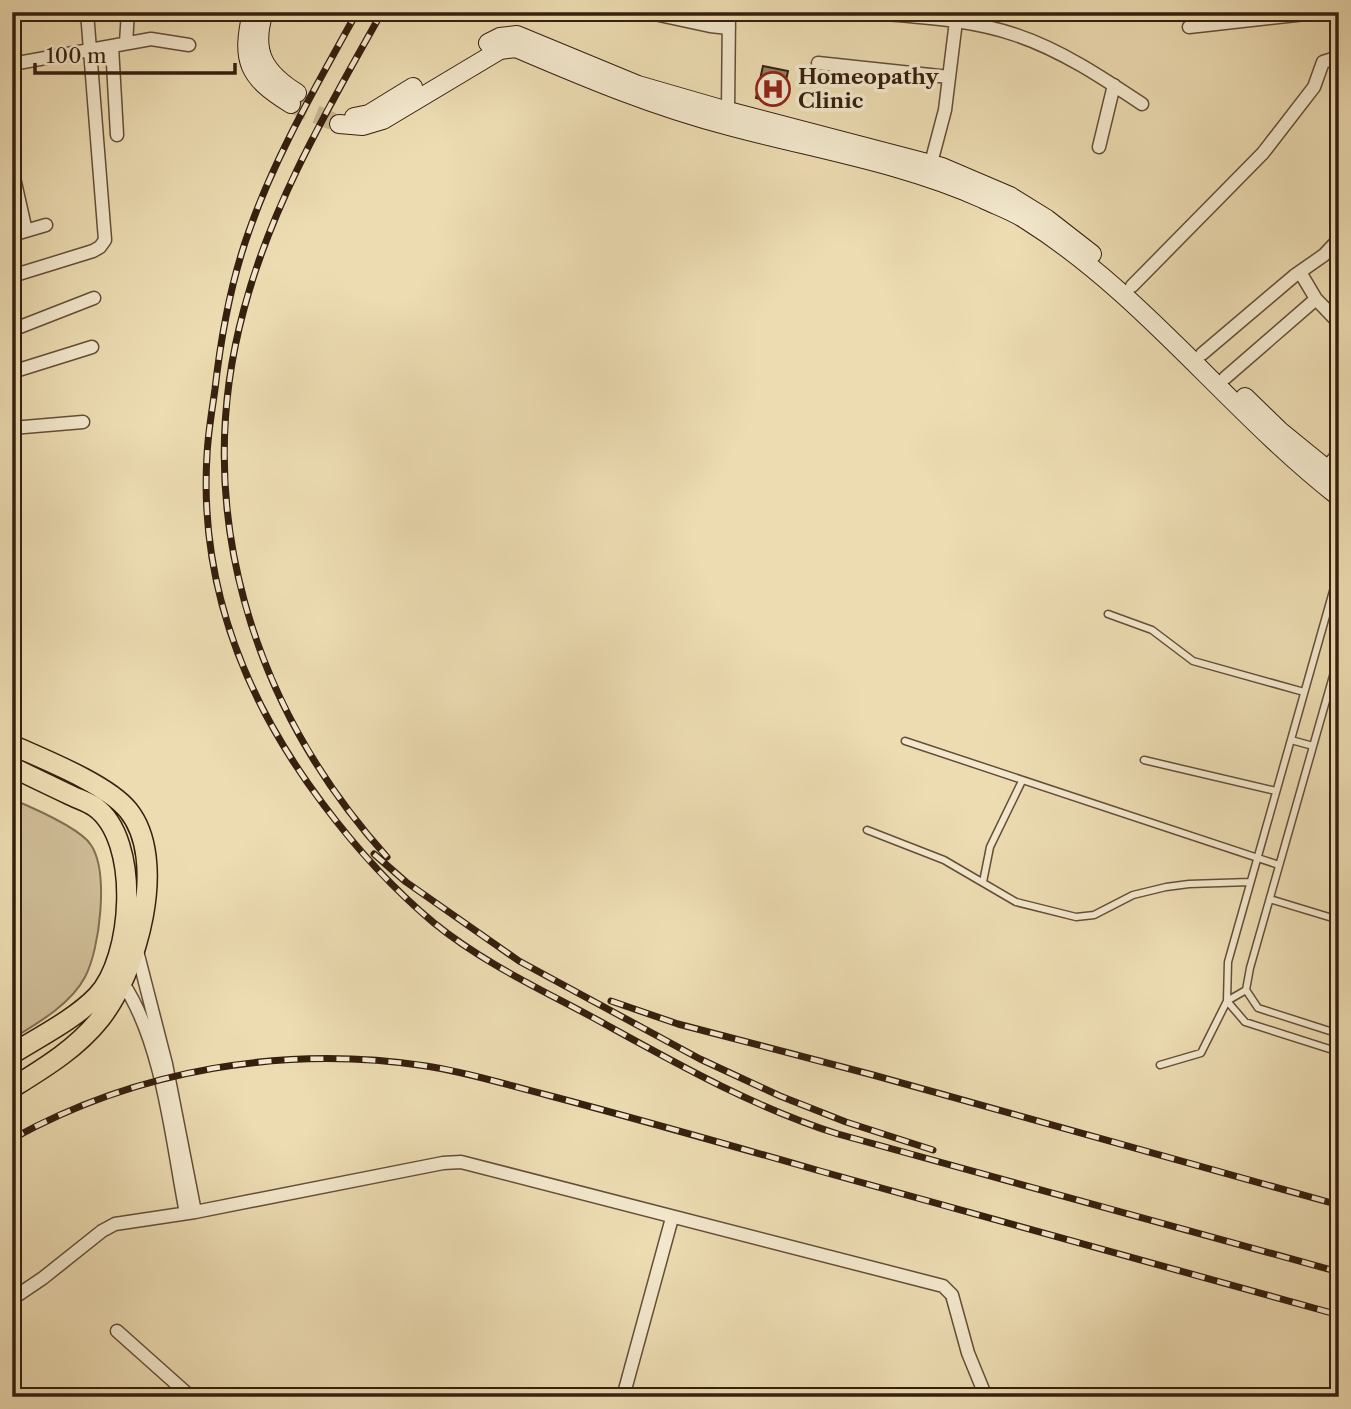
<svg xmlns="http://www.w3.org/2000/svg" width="1351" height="1409" viewBox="0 0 1351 1409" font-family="'Libre Caslon Text',serif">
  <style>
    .green { fill: #cebc96; stroke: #826e52; stroke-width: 2 }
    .building { fill: #958163; stroke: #351f0e; stroke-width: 2 }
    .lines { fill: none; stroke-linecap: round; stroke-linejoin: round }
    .secondary-tunnel { stroke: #c8b691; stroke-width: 18; stroke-dasharray: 18 9; stroke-linecap: butt }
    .lane-casing { stroke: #634e37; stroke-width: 9 }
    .street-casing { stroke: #634e37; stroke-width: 15 }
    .secondary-casing { stroke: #351f0e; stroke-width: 20 }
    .primary-casing { stroke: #351f0e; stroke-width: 22 }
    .lane { stroke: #f3e8cd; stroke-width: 6 }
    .street { stroke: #f3e8cd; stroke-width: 12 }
    .secondary { stroke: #f3e8cd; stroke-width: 18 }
    .primary { stroke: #eddcb2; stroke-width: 19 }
    .rail-casing { stroke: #351f0e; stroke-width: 7 }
    .rail { stroke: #f3e8cd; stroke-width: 4.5; stroke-dasharray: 13; stroke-linecap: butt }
    .labels { text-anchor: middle; stroke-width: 7; stroke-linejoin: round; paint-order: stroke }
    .poi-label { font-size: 21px; font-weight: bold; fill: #351f0e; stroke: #f3e8cd; text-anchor: start }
  </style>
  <rect width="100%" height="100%" fill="#eddcb2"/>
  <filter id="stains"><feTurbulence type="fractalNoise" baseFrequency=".00286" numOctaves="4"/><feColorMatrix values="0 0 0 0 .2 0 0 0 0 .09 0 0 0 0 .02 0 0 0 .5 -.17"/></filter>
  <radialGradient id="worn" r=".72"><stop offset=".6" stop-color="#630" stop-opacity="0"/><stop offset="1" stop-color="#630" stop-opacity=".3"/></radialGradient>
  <path class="green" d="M12 799C31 807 81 829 91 845 109 872 100 949 85 977 71 1004 38 1023 12 1039Z"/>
  <path class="building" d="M763 66 788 71 781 104 756 98Z"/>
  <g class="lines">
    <path class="secondary-tunnel" d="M291 104 339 124"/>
    <g class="lane-casing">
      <path id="lane" d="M1108 614 1152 630 1193 661 1304 692
        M1339 655 1250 968 1246 990 1258 1008 1339 1034
        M1291 740 1313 746
        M905 741 1279 865
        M1144 760 1276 791
        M867 830 944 860 1016 902 1076 917 1094 915 1133 895 1166 887 1189 884 1250 882
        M983 882 990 847 1022 781
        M1270 899 1339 920
        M1227 1001 1245 1022 1339 1052
        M1227 1001 1246 990
        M1160 1065 1201 1053 1227 1001 1228 962 1339 570"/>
    </g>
    <g class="street-casing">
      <path id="street" d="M863 12C913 17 967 18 1016 35 1061 50 1103 78 1142 104
        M659 15 710 26 729 28
        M1189 27 1324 12
        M126 43 128 12
        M112 46 117 135
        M818 63 949 77
        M12 64 151 39 189 45
        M728 111 729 12
        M1099 147 1114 85
        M931 163 945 110 956 21
        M12 169 26 231
        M12 235 46 225
        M1300 272 1316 299 1339 323
        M12 276 93 251 100 247 105 240 87 12
        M1132 286 1263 153 1314 87 1323 62 1339 57
        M12 330 94 298
        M1202 354 1294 276 1324 255 1339 239
        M12 372 92 347
        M1225 378 1316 299
        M12 428 83 422
        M1325 469 1339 453
        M136 947 166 1064 195 1212
        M122 982C163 1042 172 1142 186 1213
        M12 1299 43 1278 102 1231 115 1224 195 1212 443 1163 461 1162 943 1286 952 1295 968 1353 986 1397
        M117 1331 191 1397
        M623 1397 672 1218"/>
    </g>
    <g class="secondary-casing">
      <path id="secondary" d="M252 12C241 61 247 77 291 104
        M263 15C252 53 265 73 297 93
        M488 43 500 37 517 35 638 85 728 111 942 167 1010 196 1047 219 1092 254
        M354 117 369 114 413 87
        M339 124 363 126 383 120 500 50 516 48C586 78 655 107 729 126 814 149 903 163 983 199 997 206 1013 211 1026 220 1145 295 1229 411 1339 497
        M1245 397 1280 431 1339 479"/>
    </g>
    <g class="primary-casing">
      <path id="primary" d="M12 745C43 759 107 784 128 810 169 860 137 973 100 1019 76 1049 44 1068 12 1088
        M12 767C32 777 51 786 70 795 78 799 88 802 95 807 141 840 133 959 97 996 75 1019 39 1037 12 1054"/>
    </g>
    <use href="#lane" class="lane"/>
    <use href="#street" class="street"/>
    <use href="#secondary" class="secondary"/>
    <use href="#primary" class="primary"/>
    <g class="rail-casing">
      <path id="rail" d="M357 12C318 83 276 154 249 231 231 281 221 336 215 389 212 411 208 433 207 455 199 585 246 702 323 804 356 848 392 888 434 923 482 962 538 988 592 1017 672 1061 752 1107 838 1134L1339 1272
        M382 12C329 107 272 203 244 309 190 507 251 706 387 857
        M374 854 406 882 519 961 700 1059 780 1096 846 1122 933 1150
        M611 1001 678 1024 873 1075 1339 1205
        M12 1139C138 1069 285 1045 426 1066 467 1072 507 1085 547 1095 638 1119 729 1145 820 1171 993 1219 1166 1267 1339 1315"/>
    </g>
    <use href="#rail" class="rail"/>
  </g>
  <defs>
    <g id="hospital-ring" transform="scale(1.75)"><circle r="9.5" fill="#f3e8cd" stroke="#8f2418" stroke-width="1.5"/><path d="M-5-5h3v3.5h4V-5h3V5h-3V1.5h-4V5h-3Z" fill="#8f2418"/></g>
  </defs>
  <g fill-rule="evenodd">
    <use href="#hospital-ring" x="773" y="89"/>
  </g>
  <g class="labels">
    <g class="poi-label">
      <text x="798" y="84">Homeopathy<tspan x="798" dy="24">Clinic</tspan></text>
    </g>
  </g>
  <rect width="1351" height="1409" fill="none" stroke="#eddcb2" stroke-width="42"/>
  <rect x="14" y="14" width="1323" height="1381" fill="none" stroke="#351f0e" stroke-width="3.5"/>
  <rect x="21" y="21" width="1309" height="1367" fill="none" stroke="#351f0e" stroke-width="2"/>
  <path d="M35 63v10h200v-10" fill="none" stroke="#351f0e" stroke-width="3.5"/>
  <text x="46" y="63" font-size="21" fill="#351f0e" stroke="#f3e8cd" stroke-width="5" paint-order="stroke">100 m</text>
  <rect width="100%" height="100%" filter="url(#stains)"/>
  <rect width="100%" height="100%" fill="url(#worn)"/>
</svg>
